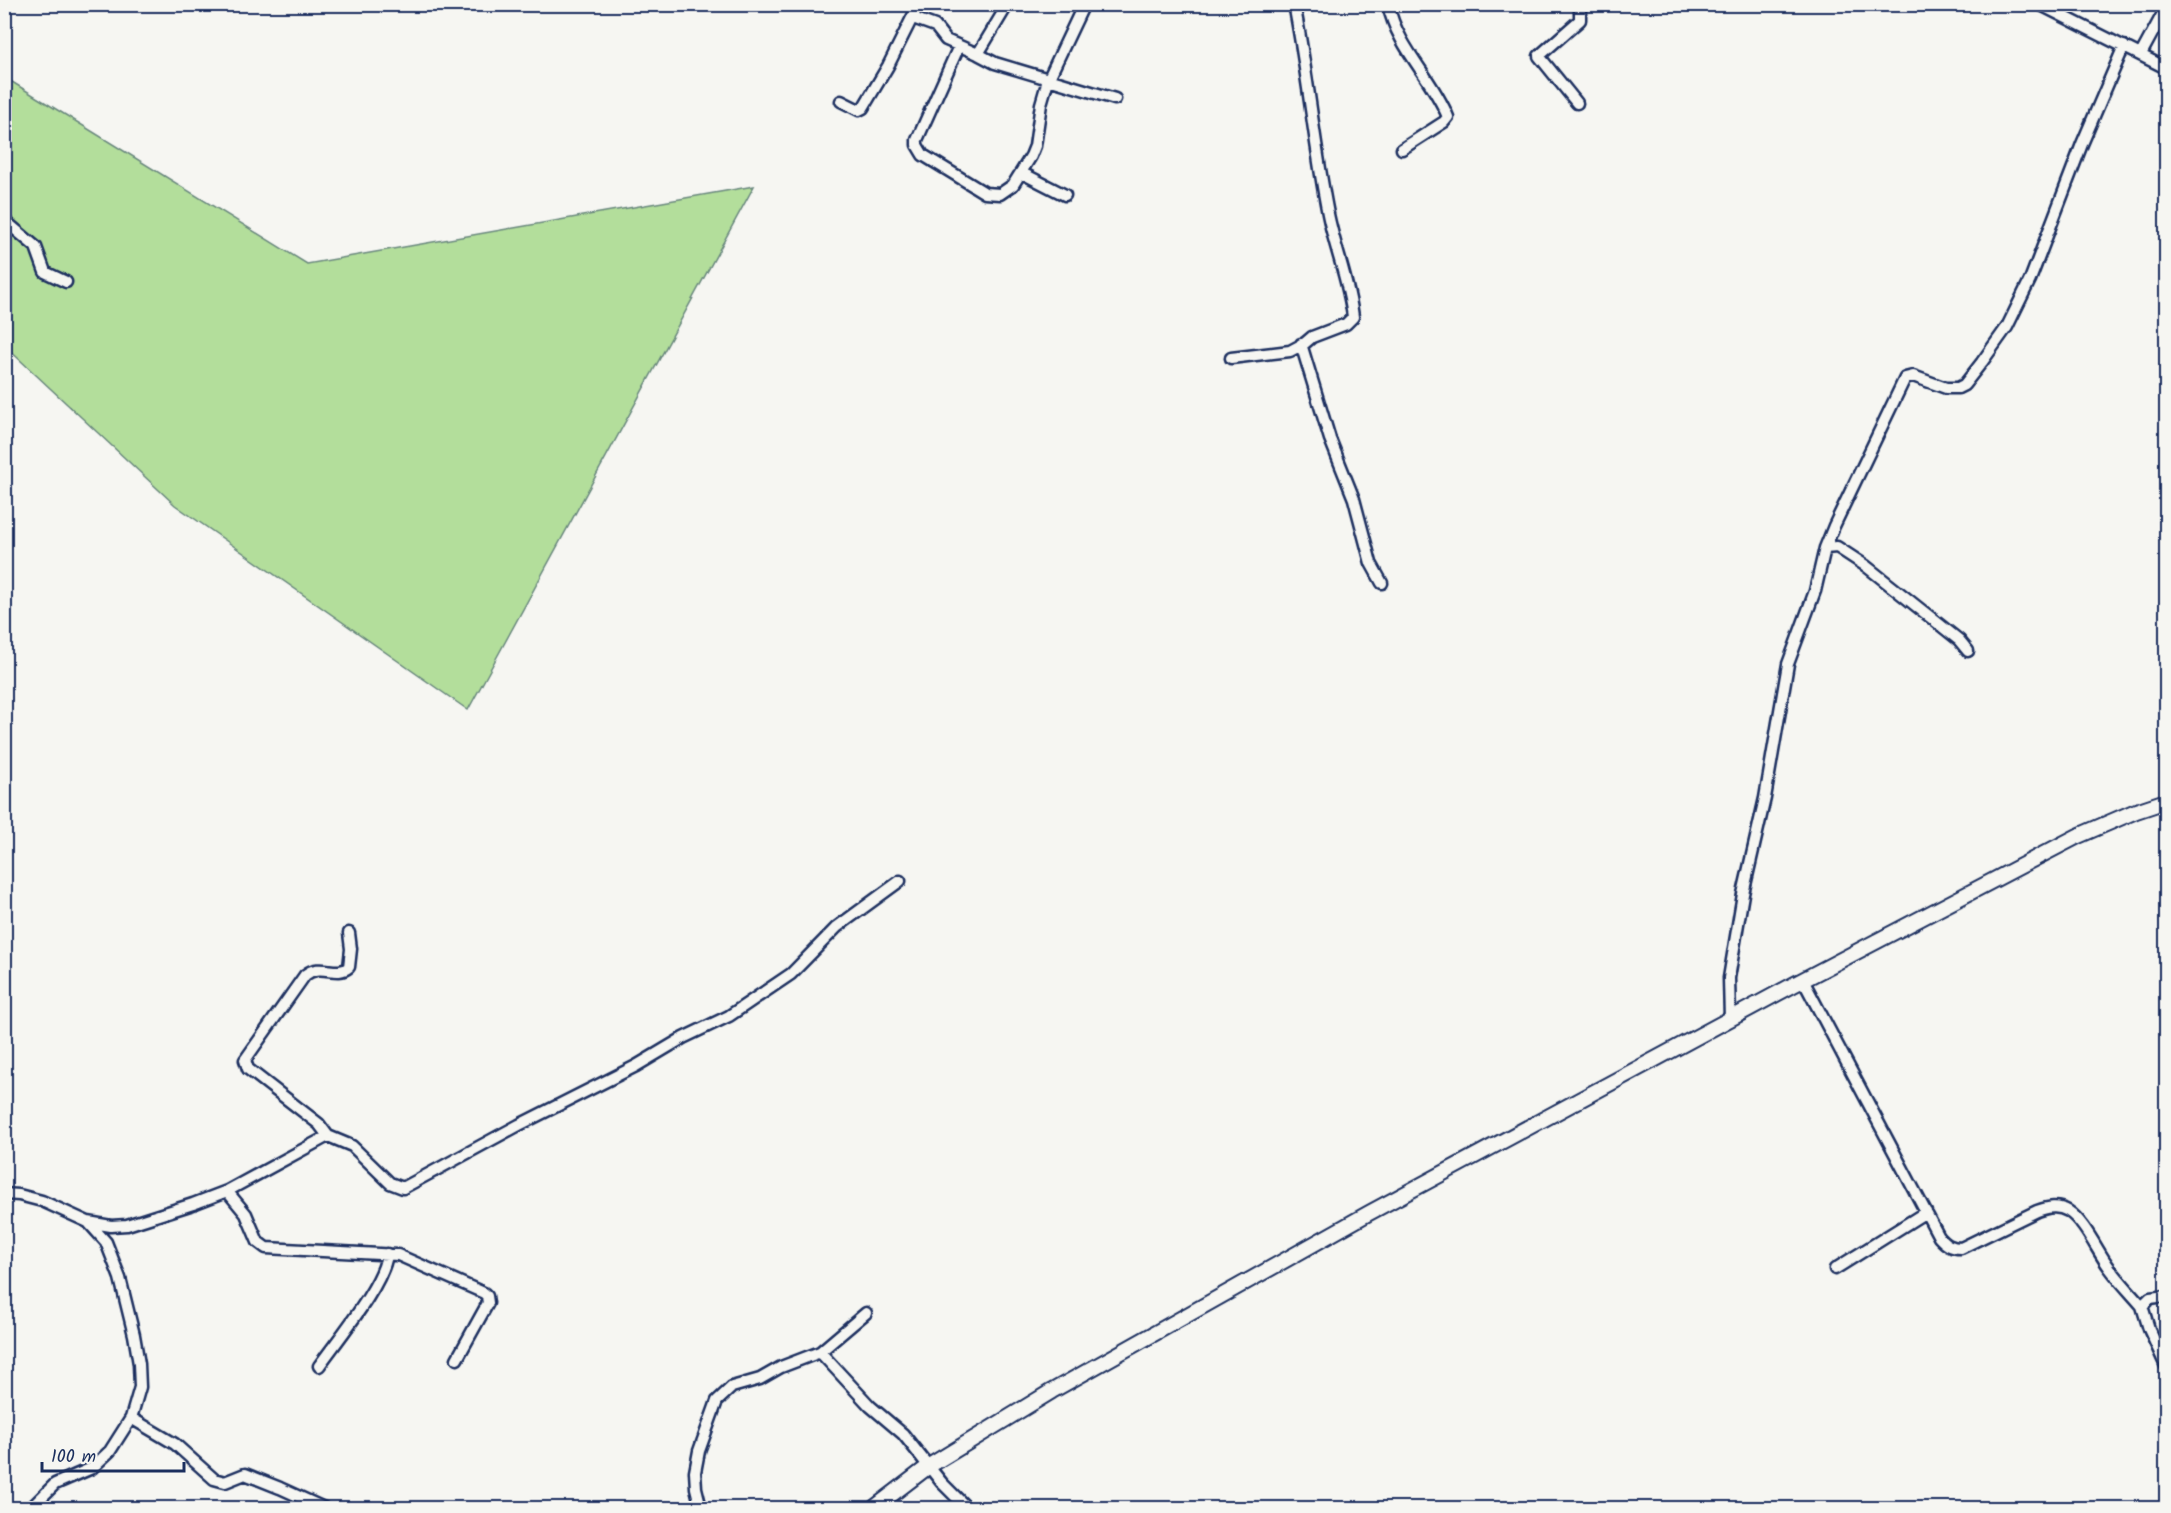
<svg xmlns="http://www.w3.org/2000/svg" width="2171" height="1513" viewBox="0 0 2171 1513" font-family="Kalam,sans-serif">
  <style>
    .green { fill: #b3de9b; stroke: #67867c; stroke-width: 1.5 }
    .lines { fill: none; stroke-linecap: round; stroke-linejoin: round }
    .minor-casing { stroke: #1b2f5e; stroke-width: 15 }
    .tertiary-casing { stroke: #1b2f5e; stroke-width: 18 }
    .minor { stroke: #f6f6f2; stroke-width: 10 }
    .tertiary { stroke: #f6f6f2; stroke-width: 14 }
  </style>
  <rect width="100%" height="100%" fill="#f6f6f2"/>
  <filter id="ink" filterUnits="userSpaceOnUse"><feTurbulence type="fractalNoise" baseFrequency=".0167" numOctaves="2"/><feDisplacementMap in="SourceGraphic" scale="12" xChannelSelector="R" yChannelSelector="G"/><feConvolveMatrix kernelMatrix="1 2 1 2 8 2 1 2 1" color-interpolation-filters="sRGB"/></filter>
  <g filter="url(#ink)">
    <path class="green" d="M4 77 307 264 754 186 468 710 175 505 5 346Z"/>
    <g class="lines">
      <g class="minor-casing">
        <path id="minor" d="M1008 4 978 54 995 63 1115 99
          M1388 4C1397 48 1432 77 1448 117L1444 122 1402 149
          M2039 4 2166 68
          M913 18 935 26 946 40 978 54
          M959 46 917 140V145L923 155 985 193 1000 194 1013 185 1031 156 1035 146 1041 104 1048 80 1084 4
          M2141 54 2166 8
          M841 101 859 110 863 108 888 66 919 4
          M1577 103 1539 56 1580 20V4
          M1022 173 1065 195
          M4 220 36 247 45 272 66 282
          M1301 344 1330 439 1354 499 1371 563 1382 583
          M1231 358 1290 351 1305 343 1312 337 1346 324 1353 317C1349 282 1335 249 1328 214 1314 144 1308 74 1294 4
          M1825 548 1837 547 1866 566 1959 640 1968 651
          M349 933 351 949 349 967C336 978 321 962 305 975L245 1060 248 1069 319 1124 328 1136 352 1146 390 1183 403 1188 519 1125 636 1066 683 1038 729 1016 791 974 837 927 900 881
          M1803 980 1939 1237C1946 1245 1951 1248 1961 1248L2037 1211C2048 1207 2058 1205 2068 1211 2085 1222 2097 1251 2109 1267 2119 1281 2131 1293 2142 1306
          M1730 1019 1729 978 1743 894 1765 798 1788 664 1815 591 1825 548 1834 526 1905 378 1913 376 1946 388H1958L1964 385 1982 362 2007 327 2030 280 2082 144 2124 46
          M227 1191 246 1214 258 1242 266 1248 398 1255 484 1293 487 1296 488 1303 457 1359
          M4 1194 19 1195 42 1201 88 1222 111 1226 127 1225 193 1204 227 1191 328 1136
          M1835 1269 1926 1212
          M2166 1296 2150 1298 2142 1306 2149 1329 2166 1366
          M820 1352 870 1406 903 1434 942 1483 967 1508
          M319 1366C338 1339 384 1284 387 1254
          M131 1418 175 1444 214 1479 225 1482 245 1474 280 1488 324 1508
          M31 1508 55 1484 92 1468 110 1451 131 1418 140 1387 139 1364 134 1335 120 1278 106 1242 88 1222
          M701 1508 696 1488 695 1472 699 1451 717 1401 732 1387 760 1379 781 1367 820 1352 866 1313"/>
      </g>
      <g class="tertiary-casing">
        <path id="tertiary" d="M874 1508 929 1466 1052 1391 1369 1213 1795 984 2078 836 2136 811 2166 801"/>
      </g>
      <use href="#minor" class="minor"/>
      <use href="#tertiary" class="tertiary"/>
    </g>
  </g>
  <rect width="2171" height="1513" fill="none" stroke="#f6f6f2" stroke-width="24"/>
  <rect x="12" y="12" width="2147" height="1489" fill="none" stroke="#1b2f5e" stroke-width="2" filter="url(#ink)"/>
  <path d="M42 1462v9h142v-9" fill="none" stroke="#1b2f5e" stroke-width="3"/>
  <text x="51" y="1462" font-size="18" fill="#1b2f5e" stroke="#f6f6f2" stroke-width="4.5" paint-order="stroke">100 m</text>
</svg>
